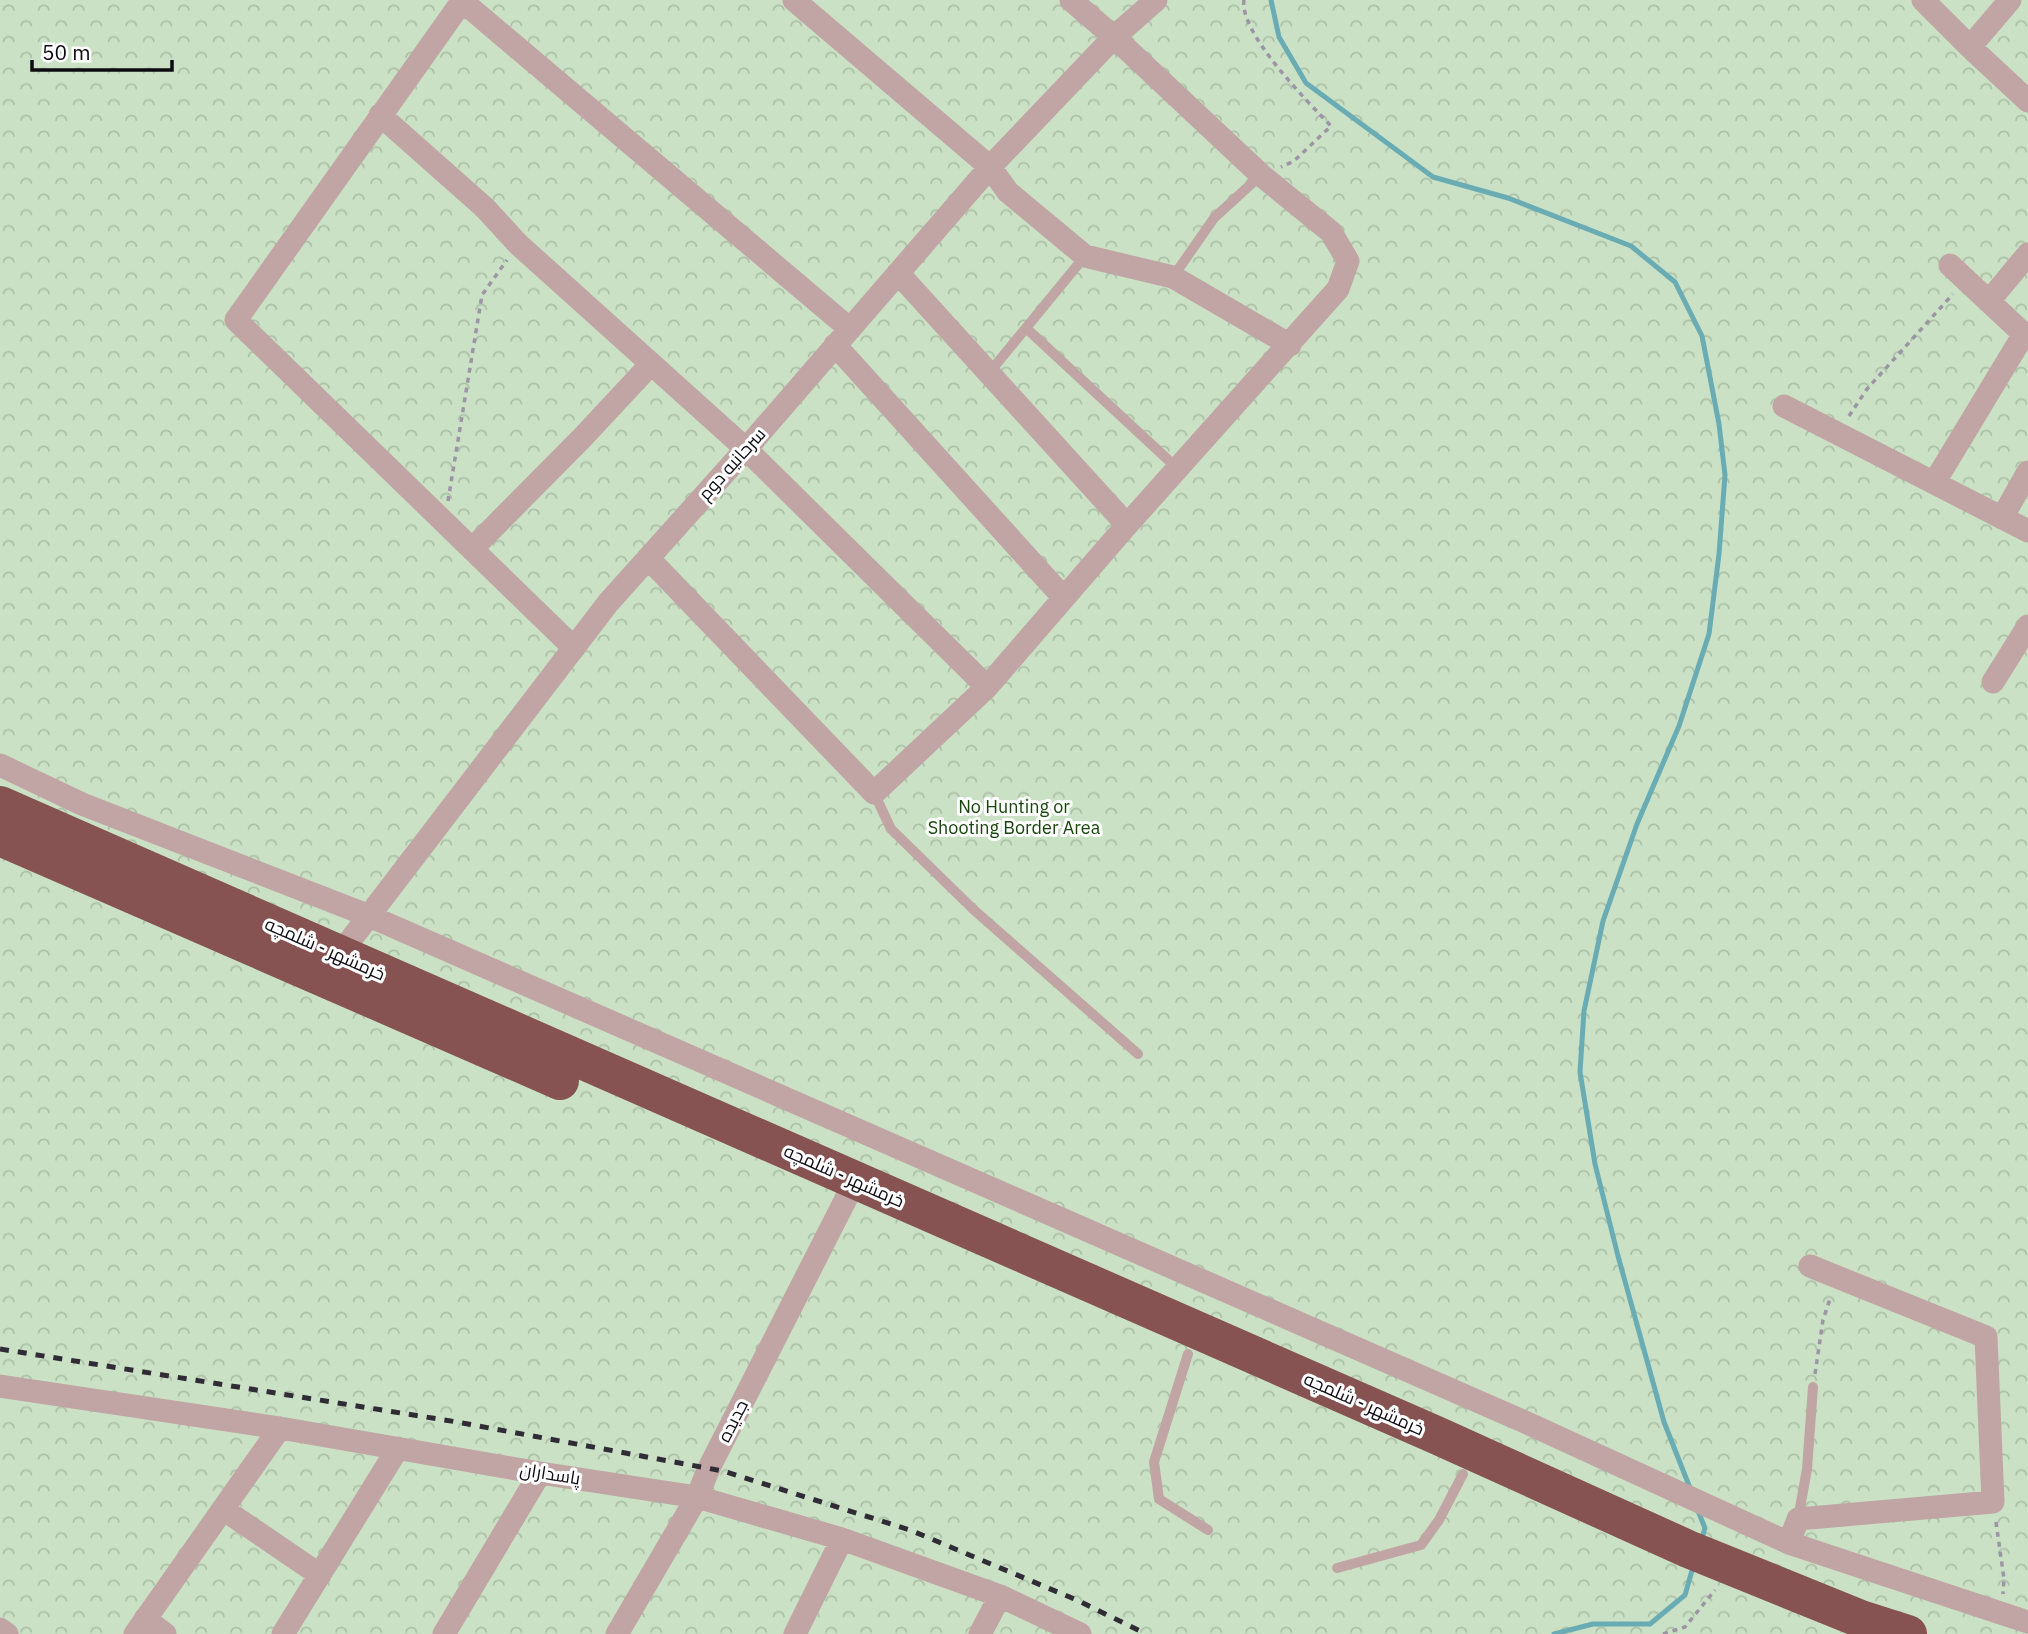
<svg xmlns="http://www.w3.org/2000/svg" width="2028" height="1634" viewBox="0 0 2028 1634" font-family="'IBM Plex Sans',Cairo,sans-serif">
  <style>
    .park { fill: url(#park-crowns) }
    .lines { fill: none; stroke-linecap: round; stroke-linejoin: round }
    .stream { stroke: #69acb4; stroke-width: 5 }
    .path { stroke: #9b95a4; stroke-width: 3.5; stroke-dasharray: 5 5; stroke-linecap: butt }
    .lane { stroke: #c0a5a4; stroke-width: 10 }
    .street { stroke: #c0a5a4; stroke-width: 23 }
    .highway { stroke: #865252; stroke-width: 38 }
    .rail { stroke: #2f2c35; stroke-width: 5; stroke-dasharray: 9 9; stroke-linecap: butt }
    .labels { text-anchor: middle; stroke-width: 6; stroke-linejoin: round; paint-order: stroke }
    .street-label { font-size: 18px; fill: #0d0a12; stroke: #fff }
    .park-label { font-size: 18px; fill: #17450b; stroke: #fff }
  </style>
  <defs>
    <pattern id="park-crowns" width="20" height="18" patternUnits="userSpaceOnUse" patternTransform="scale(1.75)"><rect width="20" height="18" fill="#cae1c5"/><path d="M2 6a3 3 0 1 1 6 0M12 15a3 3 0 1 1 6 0" fill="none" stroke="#acc0a8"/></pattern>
  </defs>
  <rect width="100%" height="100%" fill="#f1eafd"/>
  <path class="park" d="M0 0H2028V1634H0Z"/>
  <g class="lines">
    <path class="stream" d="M1271 0 1279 37 1306 83 1433 177 1508 198 1631 246 1675 282 1702 336 1719 424 1725 475 1719 554 1709 634 1679 726 1637 824 1603 921 1584 1011 1580 1072 1595 1164 1618 1256 1664 1422 1690 1488
      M1698 1511 1705 1528 1701 1541
      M1554 1634 1593 1624H1650L1685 1595 1693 1567"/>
    <path class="path" d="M1244 0C1239 33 1308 102 1331 126L1294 161 1281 167
      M1849 416 1867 389 1953 294
      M448 501 482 295 507 260
      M1815 1374 1823 1320 1831 1296
      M1996 1522 2004 1579 2003 1594
      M1663 1634 1685 1627 1715 1590"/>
    <path class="lane" d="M1173 277 1214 218 1261 175
      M1026 328 1178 469
      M989 373 1085 256
      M874 793 891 829 974 910 1138 1054
      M1188 1354 1154 1462 1159 1499 1208 1530
      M1798 1519 1807 1469 1813 1387
      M1337 1568 1421 1545 1439 1520 1463 1474"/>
    <path class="street" d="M463 0 236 320 574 648
      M794 0 990 167 1008 192 1085 256 1173 277 1290 345
      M1923 0 1970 47 2028 101
      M462 1 850 329
      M1970 47 2010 0
      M380 115 485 208 518 244 746 449 987 687
      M1950 265 2028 338
      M898 273 1127 525
      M1989 301 2028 254
      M835 345 1063 597
      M1784 406 2028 531
      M1934 483 2024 334
      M2002 518 2028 472
      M472 549 582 438 651 364
      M648 558 874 793 987 687 1127 525 1338 289 1348 261 1331 232 1261 175 1114 37 1071 0
      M1993 682 2028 626
      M0 765 82 804 367 915 1525 1422 1789 1543 2028 1622
      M339 955 608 603 746 449 990 167 1114 37 1156 0
      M0 1386 280 1428 540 1473 697 1497 842 1539 1000 1596 1080 1634
      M223 1509 320 1575
      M1789 1543 1798 1519 1993 1502 1986 1337 1810 1266
      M145 1619 165 1634
      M0 1629 7 1634
      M135 1634 280 1428
      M283 1634 398 1448
      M444 1634 540 1473
      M617 1634 697 1497 709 1468 855 1181
      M795 1634 842 1539
      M980 1634 1000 1596"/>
    <path class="highway" d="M0 805 1436 1435 1688 1549 1861 1619 1908 1634
      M0 837 560 1081"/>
    <path class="rail" d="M0 1349 457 1422 723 1471 910 1530 1079 1601 1146 1634"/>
  </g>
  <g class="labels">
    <g class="street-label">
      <text transform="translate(732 464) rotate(-48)" y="6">سرحانیه دوم</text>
      <text transform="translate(325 949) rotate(24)" y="6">خرمشهر - شلمچه</text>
      <text transform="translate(844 1176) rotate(24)" y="6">خرمشهر - شلمچه</text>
      <text transform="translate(1364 1404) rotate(24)" y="6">خرمشهر - شلمچه</text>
      <text transform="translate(733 1421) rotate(-63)" y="6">جدیده</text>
      <text transform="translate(550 1474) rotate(9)" y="6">پاسداران</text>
    </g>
    <g class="park-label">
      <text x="1014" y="813">No Hunting or<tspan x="1014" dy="21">Shooting Border Area</tspan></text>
    </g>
  </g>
  <path d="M32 60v10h140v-10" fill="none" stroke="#0d0a12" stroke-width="3.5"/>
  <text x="42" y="60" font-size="21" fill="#0d0a12" stroke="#ffffff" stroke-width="5" paint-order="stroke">50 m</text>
</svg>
